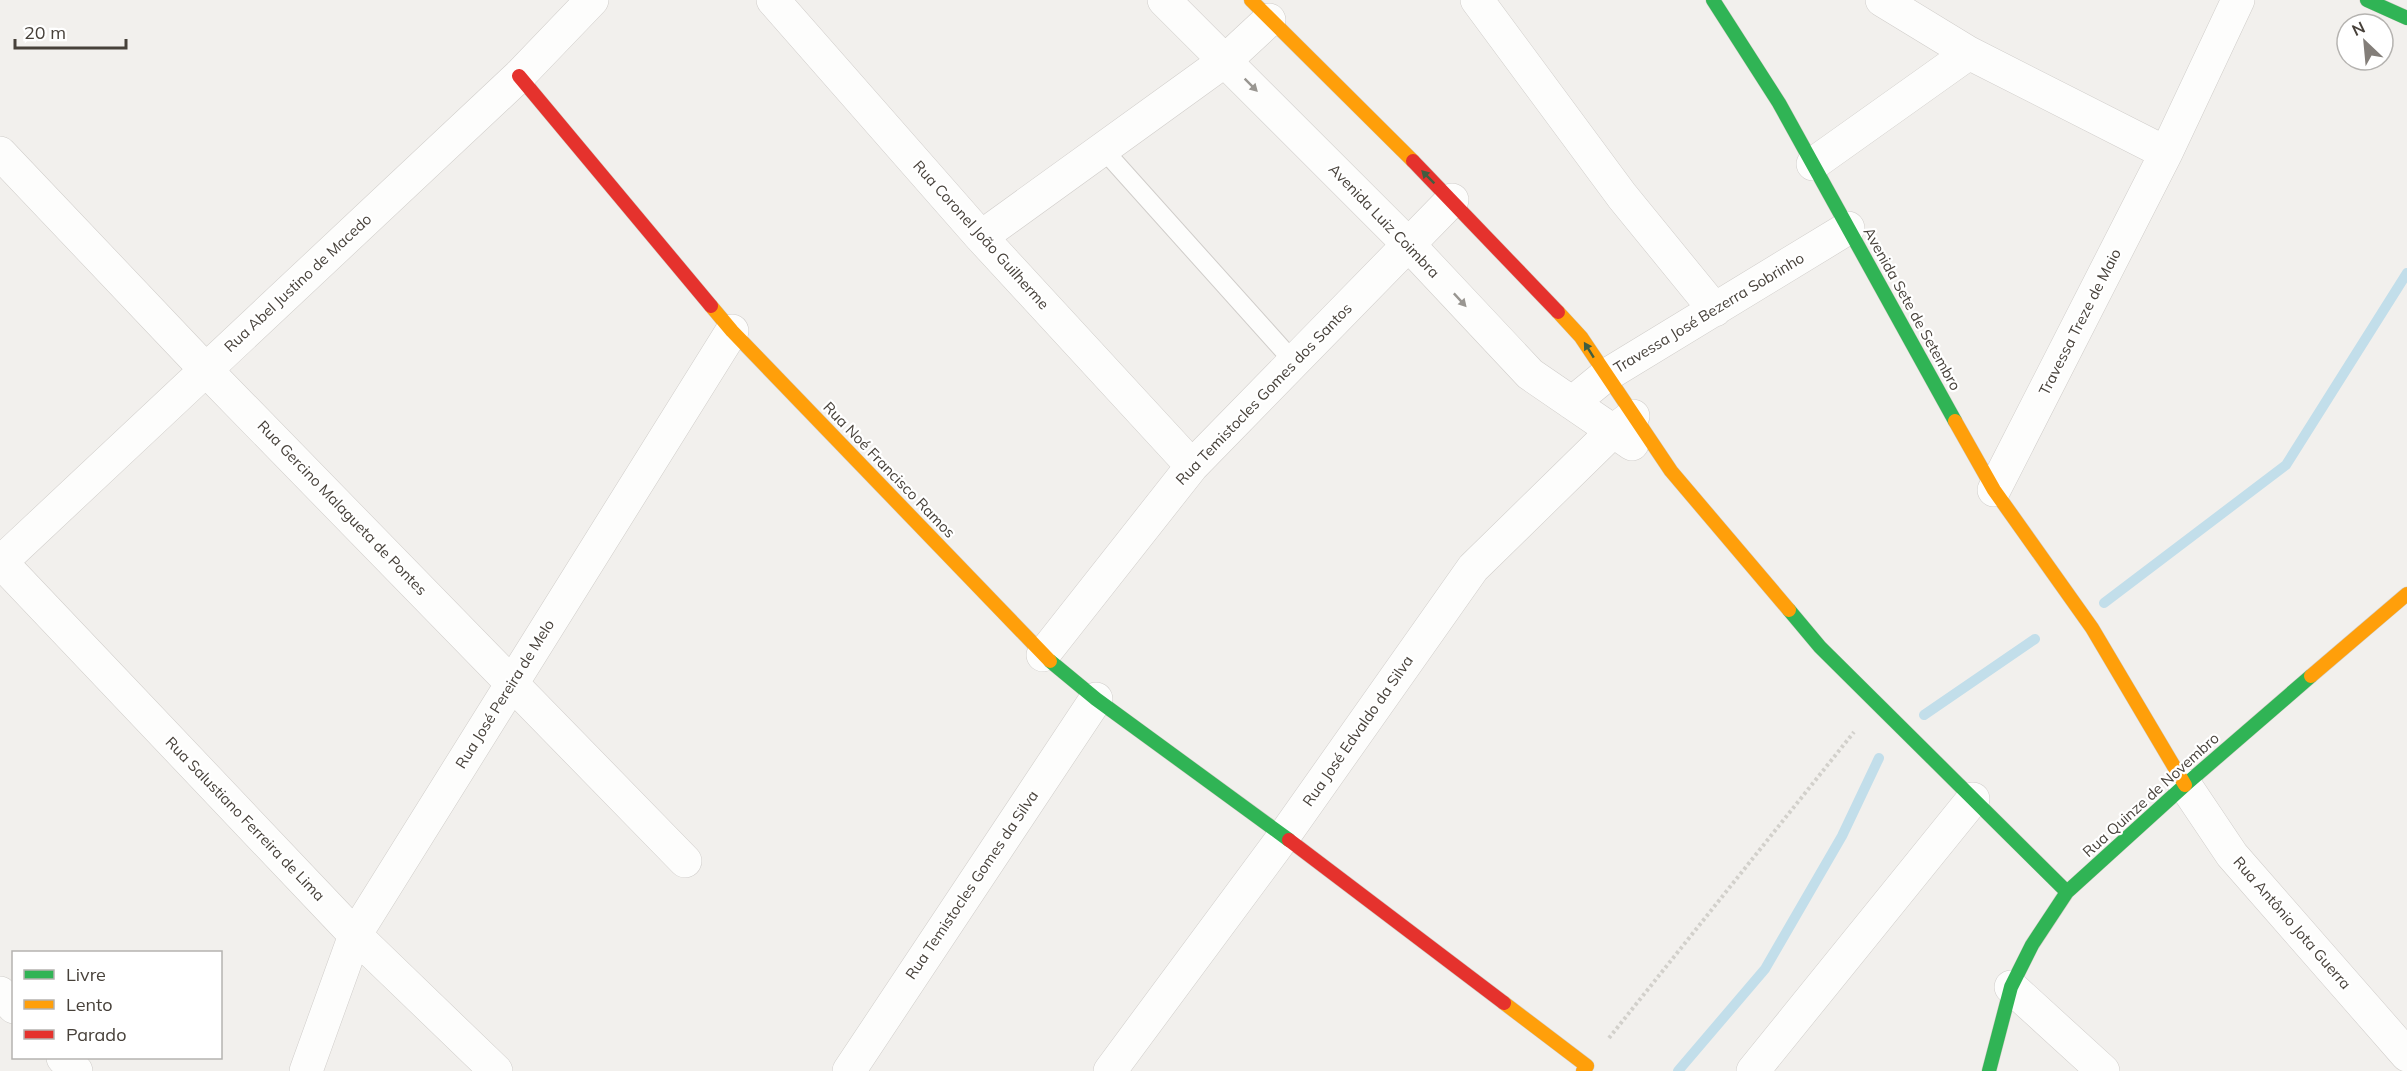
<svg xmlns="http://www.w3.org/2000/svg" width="2407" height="1071" viewBox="0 0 2407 1071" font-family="Mulish,sans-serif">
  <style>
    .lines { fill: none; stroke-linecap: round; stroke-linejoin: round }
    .stream { stroke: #c2deea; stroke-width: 10 }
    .lane-casing { stroke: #d0cdca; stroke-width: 20 }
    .street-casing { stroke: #d0cdca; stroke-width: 34 }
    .fast-casing { stroke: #d0ccc4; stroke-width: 15 }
    .slow-casing { stroke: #d0ccc4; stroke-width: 15 }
    .jam-casing { stroke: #d0ccc4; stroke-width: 15 }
    .path { stroke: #d2d0cb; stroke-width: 4; stroke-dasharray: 3 3; stroke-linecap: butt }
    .lane { stroke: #fdfdfc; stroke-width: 18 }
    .street { stroke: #fdfdfc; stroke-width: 33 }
    .fast { stroke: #30b455; stroke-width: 14 }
    .slow { stroke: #ff9f0a; stroke-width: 14 }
    .jam { stroke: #e5322d; stroke-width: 14 }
    .oneway { fill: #999691 }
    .oneway2 { fill: #415e41 }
    .labels { text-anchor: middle; stroke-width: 4.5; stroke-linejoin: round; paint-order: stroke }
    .street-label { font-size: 15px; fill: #47413a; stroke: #fff }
  </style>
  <rect width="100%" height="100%" fill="#f2f0ed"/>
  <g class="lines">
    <path class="stream" d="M2104 603 2286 465 2407 273
      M1924 715 2035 639
      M1678 1071 1765 969 1842 836 1879 758"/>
    <g class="lane-casing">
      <path id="lane" d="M1102 148 1293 361"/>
    </g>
    <g class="street-casing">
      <path id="street" d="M773 0 981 237 1192 466
        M1164 0 1409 245 1530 374 1632 444
        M1477 0 1622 196 1715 310
        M1882 0 1969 53 2166 153
        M0 153 206 370 685 861
        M1813 164 1969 53
        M981 237 1226 60 1269 20
        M1572 403 1605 376 1848 228
        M1994 490 2166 153 2238 0
        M0 561 355 935 496 1071
        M0 563 519 76 592 0
        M1043 655 1192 466 1452 200
        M2185 785 2232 855 2407 1055
        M2011 987 2103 1071
        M0 993 14 1007
        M63 1058 76 1071
        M306 1071 355 935 732 331
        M849 1071 1096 699
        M1110 1071 1284 836 1473 568 1613 431 1633 416
        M1753 1071 1973 799"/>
    </g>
    <g class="fast-casing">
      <path id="fast" d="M1713 0 1779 103 1955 421
        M2367 0 2407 18
        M1789 610 1820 647 2067 892
        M1050 661 1096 699 1289 840
        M1989 1071 2011 987 2032 945 2067 892 2185 785 2311 676"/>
    </g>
    <g class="slow-casing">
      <path id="slow" d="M1251 0 1413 161
        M711 306 732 331 1050 661
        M1558 312 1581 337 1671 471 1789 610
        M1955 421 1994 490 2092 628 2185 785
        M2311 676 2407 594
        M1504 1003 1587 1066 1583 1071"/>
    </g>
    <g class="jam-casing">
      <path id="jam" d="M519 76 711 306
        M1413 161 1558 312
        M1289 840 1504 1003"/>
    </g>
    <path class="path" d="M1609 1038 1854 732"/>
    <use href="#lane" class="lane"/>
    <use href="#street" class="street"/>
    <use href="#fast" class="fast"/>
    <use href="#slow" class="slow"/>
    <use href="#jam" class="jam"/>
  </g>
  <defs><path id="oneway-solid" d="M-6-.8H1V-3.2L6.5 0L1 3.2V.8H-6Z" transform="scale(1.5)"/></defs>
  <g class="oneway">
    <use href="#oneway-solid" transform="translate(1251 85) rotate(45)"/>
    <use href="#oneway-solid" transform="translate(1460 300) rotate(47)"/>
  </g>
  <g class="oneway2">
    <use href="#oneway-solid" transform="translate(1428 177) rotate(-135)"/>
    <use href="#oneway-solid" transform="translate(1589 350) rotate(-122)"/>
  </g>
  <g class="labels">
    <g class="street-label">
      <text transform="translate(1384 221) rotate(46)" y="5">Avenida Luiz Coimbra</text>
      <text transform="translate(981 235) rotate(48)" y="5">Rua Coronel João Guilherme</text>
      <text transform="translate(298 283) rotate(-43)" y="5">Rua Abel Justino de Macedo</text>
      <text transform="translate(1912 309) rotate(61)" y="5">Avenida Sete de Setembro</text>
      <text transform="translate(1709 313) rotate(-31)" y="5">Travessa José Bezerra Sobrinho</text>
      <text transform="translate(2080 322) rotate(-63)" y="5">Travessa Treze de Maio</text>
      <text transform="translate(1264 394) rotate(-46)" y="5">Rua Temistocles Gomes dos Santos</text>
      <text transform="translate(889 470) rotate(46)" y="5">Rua Noé Francisco Ramos</text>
      <text transform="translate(342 508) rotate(46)" y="5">Rua Gercino Malagueta de Pontes</text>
      <text transform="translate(505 694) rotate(-58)" y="5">Rua José Pereira de Melo</text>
      <text transform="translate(1358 731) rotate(-55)" y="5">Rua José Edvaldo da Silva</text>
      <text transform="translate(2151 795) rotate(-42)" y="5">Rua Quinze de Novembro</text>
      <text transform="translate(245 819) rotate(46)" y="5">Rua Salustiano Ferreira de Lima</text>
      <text transform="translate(972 885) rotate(-56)" y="5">Rua Temistocles Gomes da Silva</text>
      <text transform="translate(2292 923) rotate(49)" y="5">Rua Antônio Jota Guerra</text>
    </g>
  </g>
  <rect x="12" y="951" width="210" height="108" fill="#ffffff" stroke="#b5b3b0" stroke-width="1.5"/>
  <rect x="24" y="970" width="30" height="9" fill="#30b455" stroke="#b5b3b0" stroke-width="1.5"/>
  <text x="66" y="981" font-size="18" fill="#47413a">Livre</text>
  <rect x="24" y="1000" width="30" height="9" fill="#ff9f0a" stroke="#b5b3b0" stroke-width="1.5"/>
  <text x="66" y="1011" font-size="18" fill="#47413a">Lento</text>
  <rect x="24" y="1030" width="30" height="9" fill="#e5322d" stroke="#b5b3b0" stroke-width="1.5"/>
  <text x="66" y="1041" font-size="18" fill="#47413a">Parado</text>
  <g transform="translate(2365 42) rotate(334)"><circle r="28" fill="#ffffff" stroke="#b5b3b0" stroke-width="1.5"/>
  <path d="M0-4.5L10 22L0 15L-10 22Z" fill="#837e79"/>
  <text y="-9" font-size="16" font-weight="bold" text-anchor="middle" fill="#47413a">N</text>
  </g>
  <path d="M15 39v9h111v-9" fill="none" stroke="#47413a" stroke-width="3"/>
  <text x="24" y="39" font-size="18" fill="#47413a" stroke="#ffffff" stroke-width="4.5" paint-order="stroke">20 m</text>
</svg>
